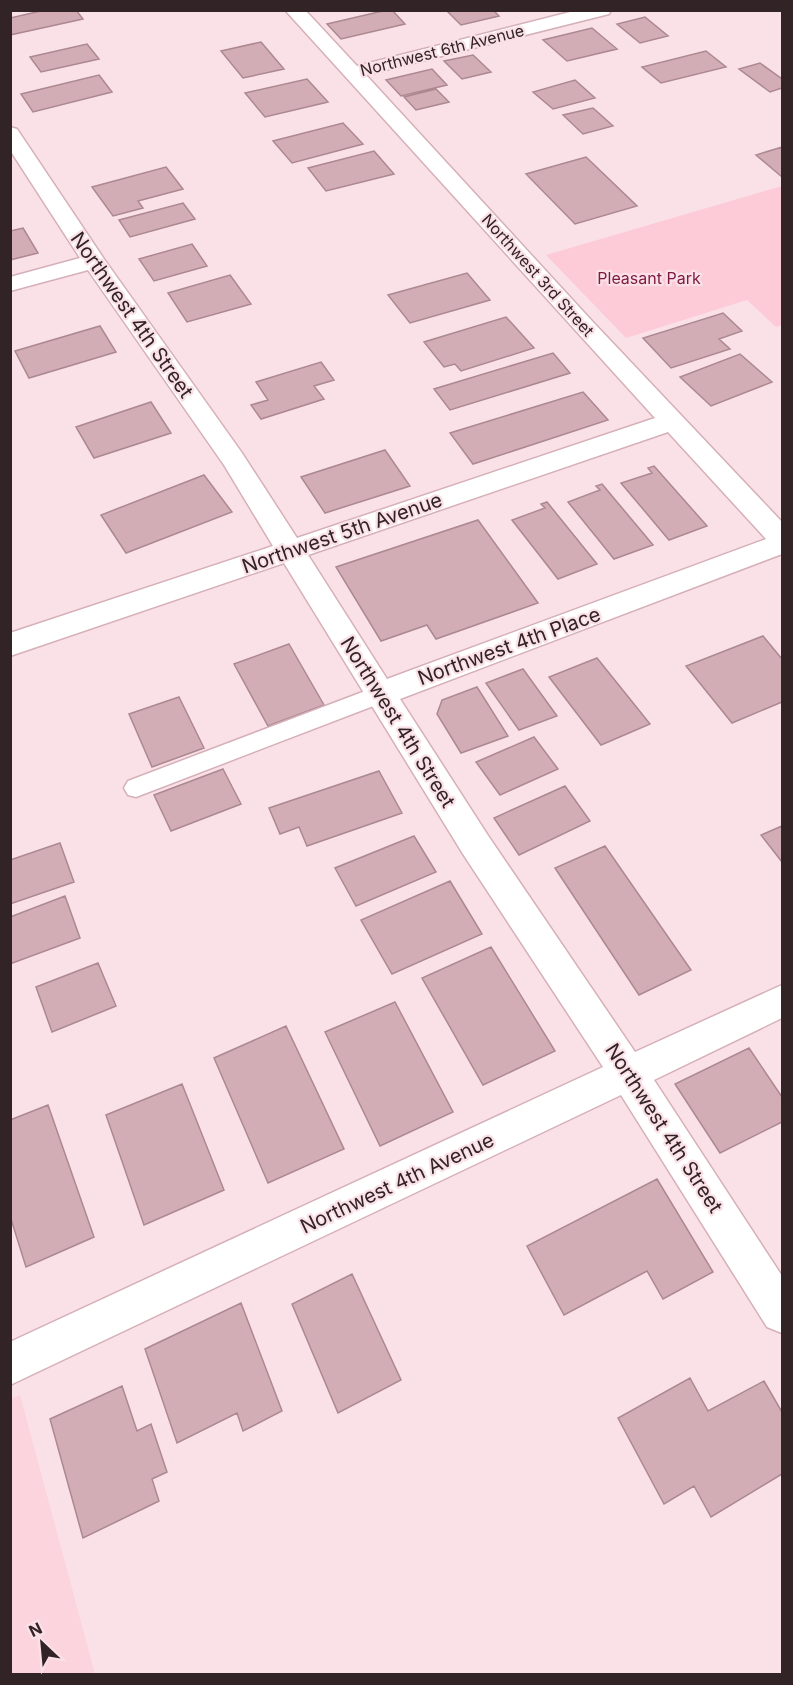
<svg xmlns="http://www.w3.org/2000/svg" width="793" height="1685" viewBox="0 0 793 1685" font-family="Inter,sans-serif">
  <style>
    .built { fill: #fbd4de }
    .green { fill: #fccbd7 }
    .building { fill: #d3adb6; stroke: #ac8891; stroke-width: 1.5 }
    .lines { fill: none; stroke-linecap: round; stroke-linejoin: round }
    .lane-casing { stroke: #d6b0b9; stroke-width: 3 }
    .street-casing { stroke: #d6b0b9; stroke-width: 3 }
    .lane { fill: #fff; fill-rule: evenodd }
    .street { fill: #fff; fill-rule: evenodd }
    .labels { text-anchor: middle; stroke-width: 4.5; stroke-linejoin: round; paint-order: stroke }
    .far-street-label { font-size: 16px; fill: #322327; stroke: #fae1e7 }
    .far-park-label { font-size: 16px; fill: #7e1942; stroke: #fae1e7 }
    .street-label { font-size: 20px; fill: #322327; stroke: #fae1e7 }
  </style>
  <rect width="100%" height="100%" fill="#fae1e7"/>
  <path class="built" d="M20 1395 95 1674H11L10 1399Z"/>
  <path class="green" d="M782 186V325L776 327 747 300 626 338 546 255Z"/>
  <path class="building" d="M45 10H76L83 19 10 35V18Z
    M387 10H392L405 24 341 39 327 24Z
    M446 10H493L499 16 461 25Z
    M645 17 668 36 640 43 617 24Z
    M592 28 617 49 567 61 543 40Z
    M261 42 284 69 243 78 221 51Z
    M87 44 99 59 41 72 30 57Z
    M706 51 726 67 661 83 642 67Z
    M473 55 491 72 462 79 444 61Z
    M760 63 782 79V88L770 92 739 69Z
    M432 69 447 85 401 96 386 80Z
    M99 75 112 92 33 112 21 94Z
    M307 79 328 102 265 117 245 93Z
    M575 80 595 98 553 109 533 92Z
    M436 89 449 102 416 110 404 97Z
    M593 108 613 126 583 134 563 115Z
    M343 123 363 144 292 163 273 141Z
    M782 147V177L756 155Z
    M374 151 394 174 326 191 308 168Z
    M586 157 637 206 575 224 526 174Z
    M166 167 183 189 138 201 143 208 113 216 92 187Z
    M183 203 195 219 130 237 119 220Z
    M23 228 38 253 10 260V231Z
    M192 244 207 266 154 281 139 259Z
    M467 273 490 300 410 323 388 295Z
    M230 275 251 304 187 322 168 293Z
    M723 313 742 331 719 339 730 349 671 368 643 338Z
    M506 317 534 348 461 371 455 364 444 367 424 342Z
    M100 326 116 352 29 378 15 351Z
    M553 353 570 373 450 410 434 389Z
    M740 354 772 382 711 406 680 377Z
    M321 362 334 380 314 386 324 399 261 419 251 405 268 400 256 382Z
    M583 392 608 420 473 464 450 433Z
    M151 402 171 433 94 458 76 427Z
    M385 450 410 486 325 513 301 477Z
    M654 466 707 526 669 540 621 483 652 473 648 468Z
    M204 475 232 512 126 553 101 515Z
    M602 484 653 545 614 559 568 502 600 490 596 486Z
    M547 502 597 564 558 579 512 520 545 508 541 504Z
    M478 520 538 603 436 639 427 625 381 641 336 567Z
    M763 636 782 659V702L732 723 686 666Z
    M289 644 324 705 268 726 234 664Z
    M597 658 650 724 601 745 549 677Z
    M523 669 557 716 519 730 486 683Z
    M477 687 508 736 461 753 437 714 442 700Z
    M179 697 204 748 152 767 129 714Z
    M534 737 558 769 500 795 476 762Z
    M223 769 241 804 171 831 154 795Z
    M379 771 402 813 307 846 299 827 280 834 269 808Z
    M565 786 590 821 519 855 494 818Z
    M782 826V862L761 835Z
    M414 836 436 872 356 906 335 868Z
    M60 843 74 882 10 904V860Z
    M605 846 691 970 639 995 555 868Z
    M450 881 482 934 392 974 361 920Z
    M65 896 80 938 10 964V917Z
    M491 947 555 1051 483 1085 422 978Z
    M98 963 116 1006 52 1032 36 987Z
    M395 1002 453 1112 380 1146 325 1032Z
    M286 1026 344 1149 268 1183 214 1058Z
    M749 1048 782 1097V1122L720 1153 675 1084Z
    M182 1084 224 1190 144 1225 106 1115Z
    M48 1105 94 1237 26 1267 10 1216V1120Z
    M657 1179 713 1272 663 1299 647 1271 564 1315 527 1246Z
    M352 1274 401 1380 338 1413 292 1304Z
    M241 1303 282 1411 243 1431 237 1413 177 1443 145 1349Z
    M690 1378 708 1411 764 1381 782 1412V1474L711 1517 694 1486 664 1504 618 1418Z
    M122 1386 137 1431 151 1424 167 1472 152 1479 159 1501 83 1538 50 1419Z"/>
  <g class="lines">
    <g class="lane-casing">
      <path id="lane" d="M381 685 389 688 392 694 389 700 136 797 128 795 124 788 128 781Z"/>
    </g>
    <g class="street-casing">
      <path id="street" d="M285 10H305L357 66 578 10H611L609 14 366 75 592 321 782 522V554L400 699 487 834 635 1052 782 985V1018L654 1080 782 1276V1333L767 1327 621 1095 10 1385V1342L603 1067 463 854 284 563 10 656V633L273 546 224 465 88 270 10 291V277L80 258 10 150V127L17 129 104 259 242 453 297 538 655 418ZM668 432 766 539 387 679 308 555Z"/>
    </g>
    <use href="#lane" class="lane"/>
    <use href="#street" class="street"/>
  </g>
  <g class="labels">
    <g class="far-street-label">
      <text transform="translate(442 50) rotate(-14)" y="6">Northwest 6th Avenue</text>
      <text transform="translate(538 275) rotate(48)" y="6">Northwest 3rd Street</text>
    </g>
    <g class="far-park-label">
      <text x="649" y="284">Pleasant Park</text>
    </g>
    <g class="street-label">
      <text transform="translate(132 315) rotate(55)" y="7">Northwest 4th Street</text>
      <text transform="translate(342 533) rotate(-19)" y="7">Northwest 5th Avenue</text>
      <text transform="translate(509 646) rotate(-20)" y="7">Northwest 4th Place</text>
      <text transform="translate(398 722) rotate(58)" y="7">Northwest 4th Street</text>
      <text transform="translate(664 1128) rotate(57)" y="7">Northwest 4th Street</text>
      <text transform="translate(397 1183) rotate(-25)" y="7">Northwest 4th Avenue</text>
    </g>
  </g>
  <rect width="793" height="1685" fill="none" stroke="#322327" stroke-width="24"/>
  <g transform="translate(42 1643) rotate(334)" stroke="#fae1e7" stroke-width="4.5" paint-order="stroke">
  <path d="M0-4.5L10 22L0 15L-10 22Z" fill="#322327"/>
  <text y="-9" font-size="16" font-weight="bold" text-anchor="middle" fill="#322327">N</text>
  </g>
</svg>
